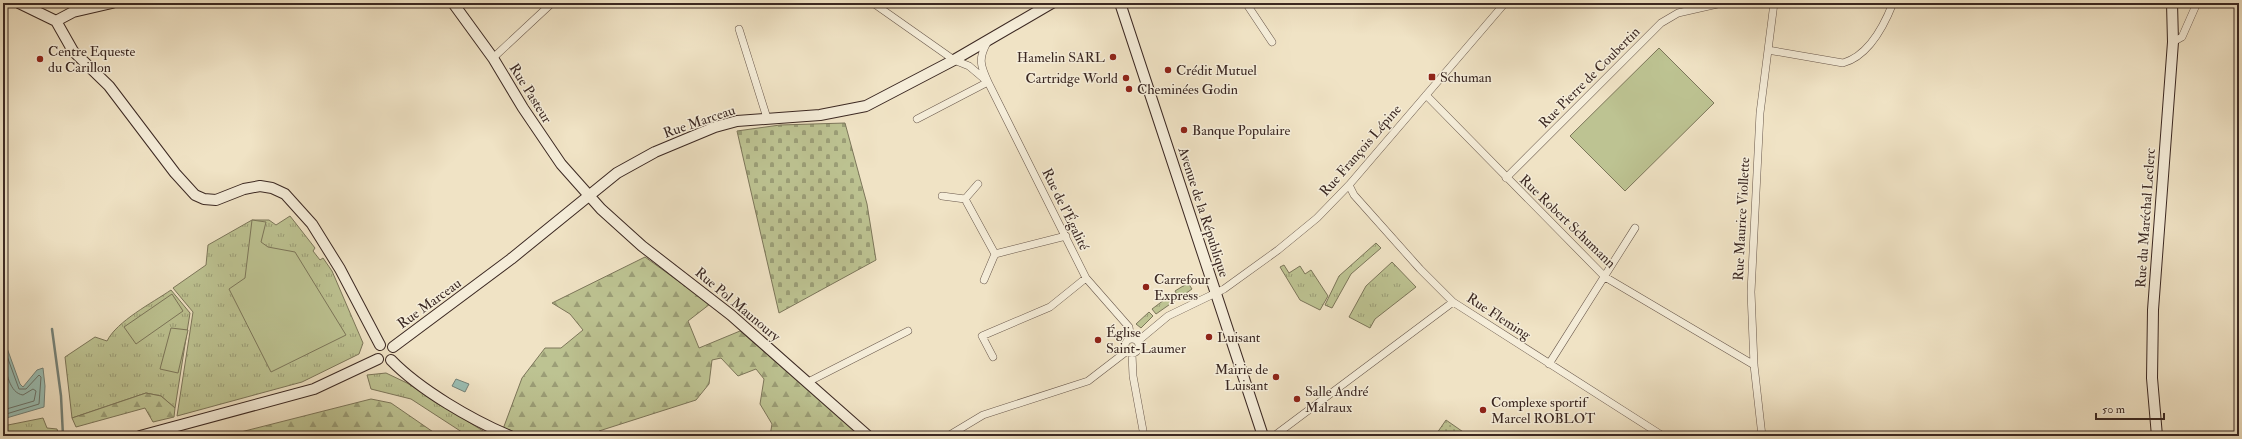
<svg xmlns="http://www.w3.org/2000/svg" width="2242" height="439" viewBox="0 0 2242 439" font-family="'IM FELL Double Pica',serif">
  <style>
    .grass { fill: url(#grass-tufts); stroke: #7c765a }
    .forest { fill: url(#forest-firs); stroke: #7c765a }
    .cemetery { fill: url(#cemetery-stones); stroke: #7c765a }
    .park { fill: url(#park-dots); stroke: #7c765a }
    .pitch { fill: #bdc392; stroke: #7c765a }
    .water { fill: #9abeb3; stroke: #748279 }
    .lines { fill: none; stroke-linecap: round; stroke-linejoin: round }
    .shore { stroke: #6a736a; stroke-width: 1 }
    .stream { stroke: #748279; stroke-width: 2.5 }
    .street-casing { stroke: #68574b; stroke-width: 8 }
    .secondary-casing { stroke: #3b2822; stroke-width: 12 }
    .street { stroke: #f5edd9; stroke-width: 7 }
    .secondary { stroke: #f5edd9; stroke-width: 10 }
    .poi-dot { fill: #8f2418; stroke: #f5edd9; stroke-width: 1.5 }
    .labels { text-anchor: middle; stroke-width: 3; stroke-linejoin: round; paint-order: stroke }
    .poi-label { font-size: 14px; fill: #3b2822; stroke: #f5edd9; text-anchor: start }
    .street-label { font-size: 14px; fill: #3b2822; stroke: #f5edd9 }
  </style>
  <defs>
    <pattern id="grass-tufts" width="24" height="20" patternUnits="userSpaceOnUse"><rect width="24" height="20" fill="#bdc392"/><path d="M3 7l-1-3M5 7V3M7 7l1-3M15 17l-1-3M17 17v-4M19 17l1-3" fill="none" stroke="#9b9e77"/></pattern>
    <pattern id="forest-firs" width="22" height="20" patternUnits="userSpaceOnUse"><rect width="22" height="20" fill="#bdc392"/><path d="M5 1l3.5 6h-7zM16 11l3.5 6h-7z" fill="#9b9e77"/></pattern>
    <pattern id="cemetery-stones" width="16" height="16" patternUnits="userSpaceOnUse"><rect width="16" height="16" fill="#bdc392"/><path d="M2 7V4a2 2 0 0 1 4 0v3zM10 15v-3a2 2 0 0 1 4 0v3z" fill="#9b9e77"/></pattern>
    <pattern id="park-dots" width="8" height="8" patternUnits="userSpaceOnUse"><rect width="8" height="8" fill="#bdc392"/><path d="M2 2h.1M6 6h.1" fill="none" stroke="#9b9e77" stroke-width="1.8" stroke-linecap="round"/></pattern>
  </defs>
  <rect width="100%" height="100%" fill="#f0e3c5"/>
  <filter id="stains"><feTurbulence type="fractalNoise" baseFrequency=".005" numOctaves="4"/><feColorMatrix values="0 0 0 0 .2 0 0 0 0 .09 0 0 0 0 .02 0 0 0 .5 -.17"/></filter>
  <radialGradient id="worn" r=".72"><stop offset=".6" stop-color="#630" stop-opacity="0"/><stop offset="1" stop-color="#630" stop-opacity=".3"/></radialGradient>
  <path class="grass" d="M290 216 315 248 313 251 320 260 323 258 332 271 363 343 359 354 302 382 177 416 193 312 173 288 206 265 208 245 252 220H269L276 225Z
    M1376 243 1381 248 1351 274 1332 308 1325 305 1339 276Z
    M1392 262 1416 287 1375 319 1370 328 1349 317 1366 286Z
    M1284 265 1289 273 1300 266 1305 274 1311 270 1328 296 1320 310 1300 300 1280 267Z
    M1188 283 1192 289 1179 298 1175 291Z
    M171 290 190 313 175 408 161 396 146 393 72 418 65 357 95 337 107 341C117 321 152 303 171 290Z
    M1172 294 1176 300 1156 314 1152 309Z
    M1149 312 1153 316 1141 328 1136 324Z
    M386 373 407 383 491 436H468L411 399 371 389 367 375Z
    M43 418 47 428 57 429 59 436H3V426Z"/>
  <path class="forest" d="M645 257 710 304 688 321 699 348 740 331 864 436H770L772 424 760 404 764 379 756 369 738 376 721 358 712 360 709 384 696 400 599 431 605 436H517L503 429 522 378 545 348H561L583 330 570 314 552 303Z
    M146 393 161 396 175 408 174 417 153 422 145 408 76 427 72 418Z
    M371 399 391 403 439 436H225Z"/>
  <path class="cemetery" d="M845 123 867 204 876 260 779 313 737 131 780 125Z"/>
  <path class="park" d="M1446 420 1469 436H1442L1437 433Z"/>
  <path class="pitch" d="M1659 48 1714 103 1625 191 1570 136Z
    M252 220 266 222 261 242 268 247 295 252 346 335 271 372 229 289 245 278Z
    M172 294 183 311 136 344 124 327Z
    M171 328 188 330 178 373 160 369Z"/>
  <path class="water" d="M3 337 20 384 23 387 37 370 43 368 45 386 44 407 3 419Z
    M456 379 469 384 465 392 452 386Z"/>
  <g class="lines">
    <path class="shore" d="M3 345 19 389H26L39 375 41 377 39 404 3 415
      M3 360C7 372 9 393 23 395L33 389 36 391 34 401 3 410"/>
    <path class="stream" d="M52 329 61 396 63 436"/>
    <g class="street-casing">
      <path id="street" d="M873 3 954 60 969 66 988 82 1086 278 1129 327 1131 339
        M1246 3 1272 42
        M739 29 767 118
        M2173 42 2182 37 2197 3
        M1768 50 1843 63C1868 56 1884 26 1893 3
        M493 58 552 3
        M1426 95 1605 277 1754 365
        M917 119 988 82C980 65 978 58 988 41
        M1506 178 1661 23 1678 13 1722 3
        M978 184 965 199 995 254 1066 236
        M1349 185 1354 195 1420 269 1453 302 1663 436
        M942 196 965 199
        M984 280 995 254
        M1125 346a7 7 0 1 1 14 0a7 7 0 1 1-14 0Z
        M1138 341 1168 316 1224 289 1278 250 1317 218 1349 185 1505 3
        M1132 354 1133 376 1144 436
        M993 357 982 336 1050 307 1086 278
        M1549 364 1635 228
        M808 382 908 331
        M948 436 983 415 1088 381 1127 351
        M1274 436 1453 302
        M1762 436 1754 365 1751 292 1760 113 1774 3"/>
    </g>
    <g class="secondary-casing">
      <path id="secondary" d="M19 3 56 21 73 51 109 86 175 173 195 195 204 199 216 200 244 189 260 186 272 188 285 194 312 224 340 269 380 345
        M453 3 493 58 523 108 561 164 601 209 642 246 731 315 868 436
        M1120 3 1263 436
        M56 21 73 12 112 3
        M393 347 511 259 617 173 655 152 715 127 737 121 820 115 866 106 954 60 1052 3
        M391 360C420 390 472 420 510 436
        M140 436 314 389 378 359
        M2157 436 2152 378 2153 310 2173 42 2172 3"/>
    </g>
    <use href="#street" class="street"/>
    <use href="#secondary" class="secondary"/>
  </g>
  <g class="poi-dot">
    <circle cx="1113" cy="57" r="4"/>
    <circle cx="40" cy="59" r="4"/>
    <circle cx="1168" cy="70" r="4"/>
    <rect x="1428" y="73" width="8" height="8" rx="2"/>
    <circle cx="1126" cy="78" r="4"/>
    <circle cx="1129" cy="89" r="4"/>
    <circle cx="1184" cy="130" r="4"/>
    <circle cx="1146" cy="287" r="4"/>
    <circle cx="1209" cy="337" r="4"/>
    <circle cx="1098" cy="340" r="4"/>
    <circle cx="1276" cy="377" r="4"/>
    <circle cx="1297" cy="399" r="4"/>
    <circle cx="1483" cy="410" r="4"/>
  </g>
  <g class="labels">
    <g class="poi-label">
      <text x="48" y="56">Centre Equeste<tspan x="48" dy="16">du Carillon</tspan></text>
      <text x="1105" y="62" text-anchor="end">Hamelin SARL</text>
      <text x="1176" y="75">Crédit Mutuel</text>
      <text x="1440" y="82">Schuman</text>
      <text x="1118" y="83" text-anchor="end">Cartridge World</text>
      <text x="1137" y="94">Cheminées Godin</text>
      <text x="1192" y="135">Banque Populaire</text>
      <text x="1154" y="284">Carrefour<tspan x="1154" dy="16">Express</tspan></text>
      <text x="1106" y="337">Église<tspan x="1106" dy="16">Saint-Laumer</tspan></text>
      <text x="1217" y="342">Luisant</text>
      <text x="1268" y="374" text-anchor="end">Mairie de<tspan x="1268" dy="16">Luisant</tspan></text>
      <text x="1305" y="396">Salle André<tspan x="1305" dy="16">Malraux</tspan></text>
      <text x="1491" y="407">Complexe sportif<tspan x="1491" dy="16">Marcel ROBLOT</tspan></text>
    </g>
    <g class="street-label">
      <text transform="translate(1589 77) rotate(-45)" y="5">Rue Pierre de Coubertin</text>
      <text transform="translate(531 93) rotate(58)" y="5">Rue Pasteur</text>
      <text transform="translate(699 121) rotate(-19)" y="5">Rue Marceau</text>
      <text transform="translate(1360 150) rotate(-49)" y="5">Rue François Lépine</text>
      <text transform="translate(1066 209) rotate(64)" y="5">Rue de l'Égalité</text>
      <text transform="translate(1204 212) rotate(72)" y="5">Avenue de la République</text>
      <text transform="translate(2145 218) rotate(-86)" y="5">Rue du Maréchal Leclerc</text>
      <text transform="translate(1741 219) rotate(-87)" y="5">Rue Maurice Viollette</text>
      <text transform="translate(1568 221) rotate(44)" y="5">Rue Robert Schumann</text>
      <text transform="translate(429 303) rotate(-36)" y="5">Rue Marceau</text>
      <text transform="translate(738 304) rotate(40)" y="5">Rue Pol Maunoury</text>
      <text transform="translate(1499 316) rotate(33)" y="5">Rue Fleming</text>
    </g>
  </g>
  <rect width="2242" height="439" fill="none" stroke="#f0e3c5" stroke-width="16"/>
  <rect x="4" y="4" width="2234" height="431" fill="none" stroke="#3b2822" stroke-width="2"/>
  <rect x="8" y="8" width="2226" height="423" fill="none" stroke="#3b2822"/>
  <path d="M2096 413v6h68v-6" fill="none" stroke="#3b2822" stroke-width="2"/>
  <text x="2102" y="413" font-size="12" fill="#3b2822" stroke="#f5edd9" stroke-width="3" paint-order="stroke">50 m</text>
  <rect width="100%" height="100%" filter="url(#stains)"/>
  <rect width="100%" height="100%" fill="url(#worn)"/>
</svg>
